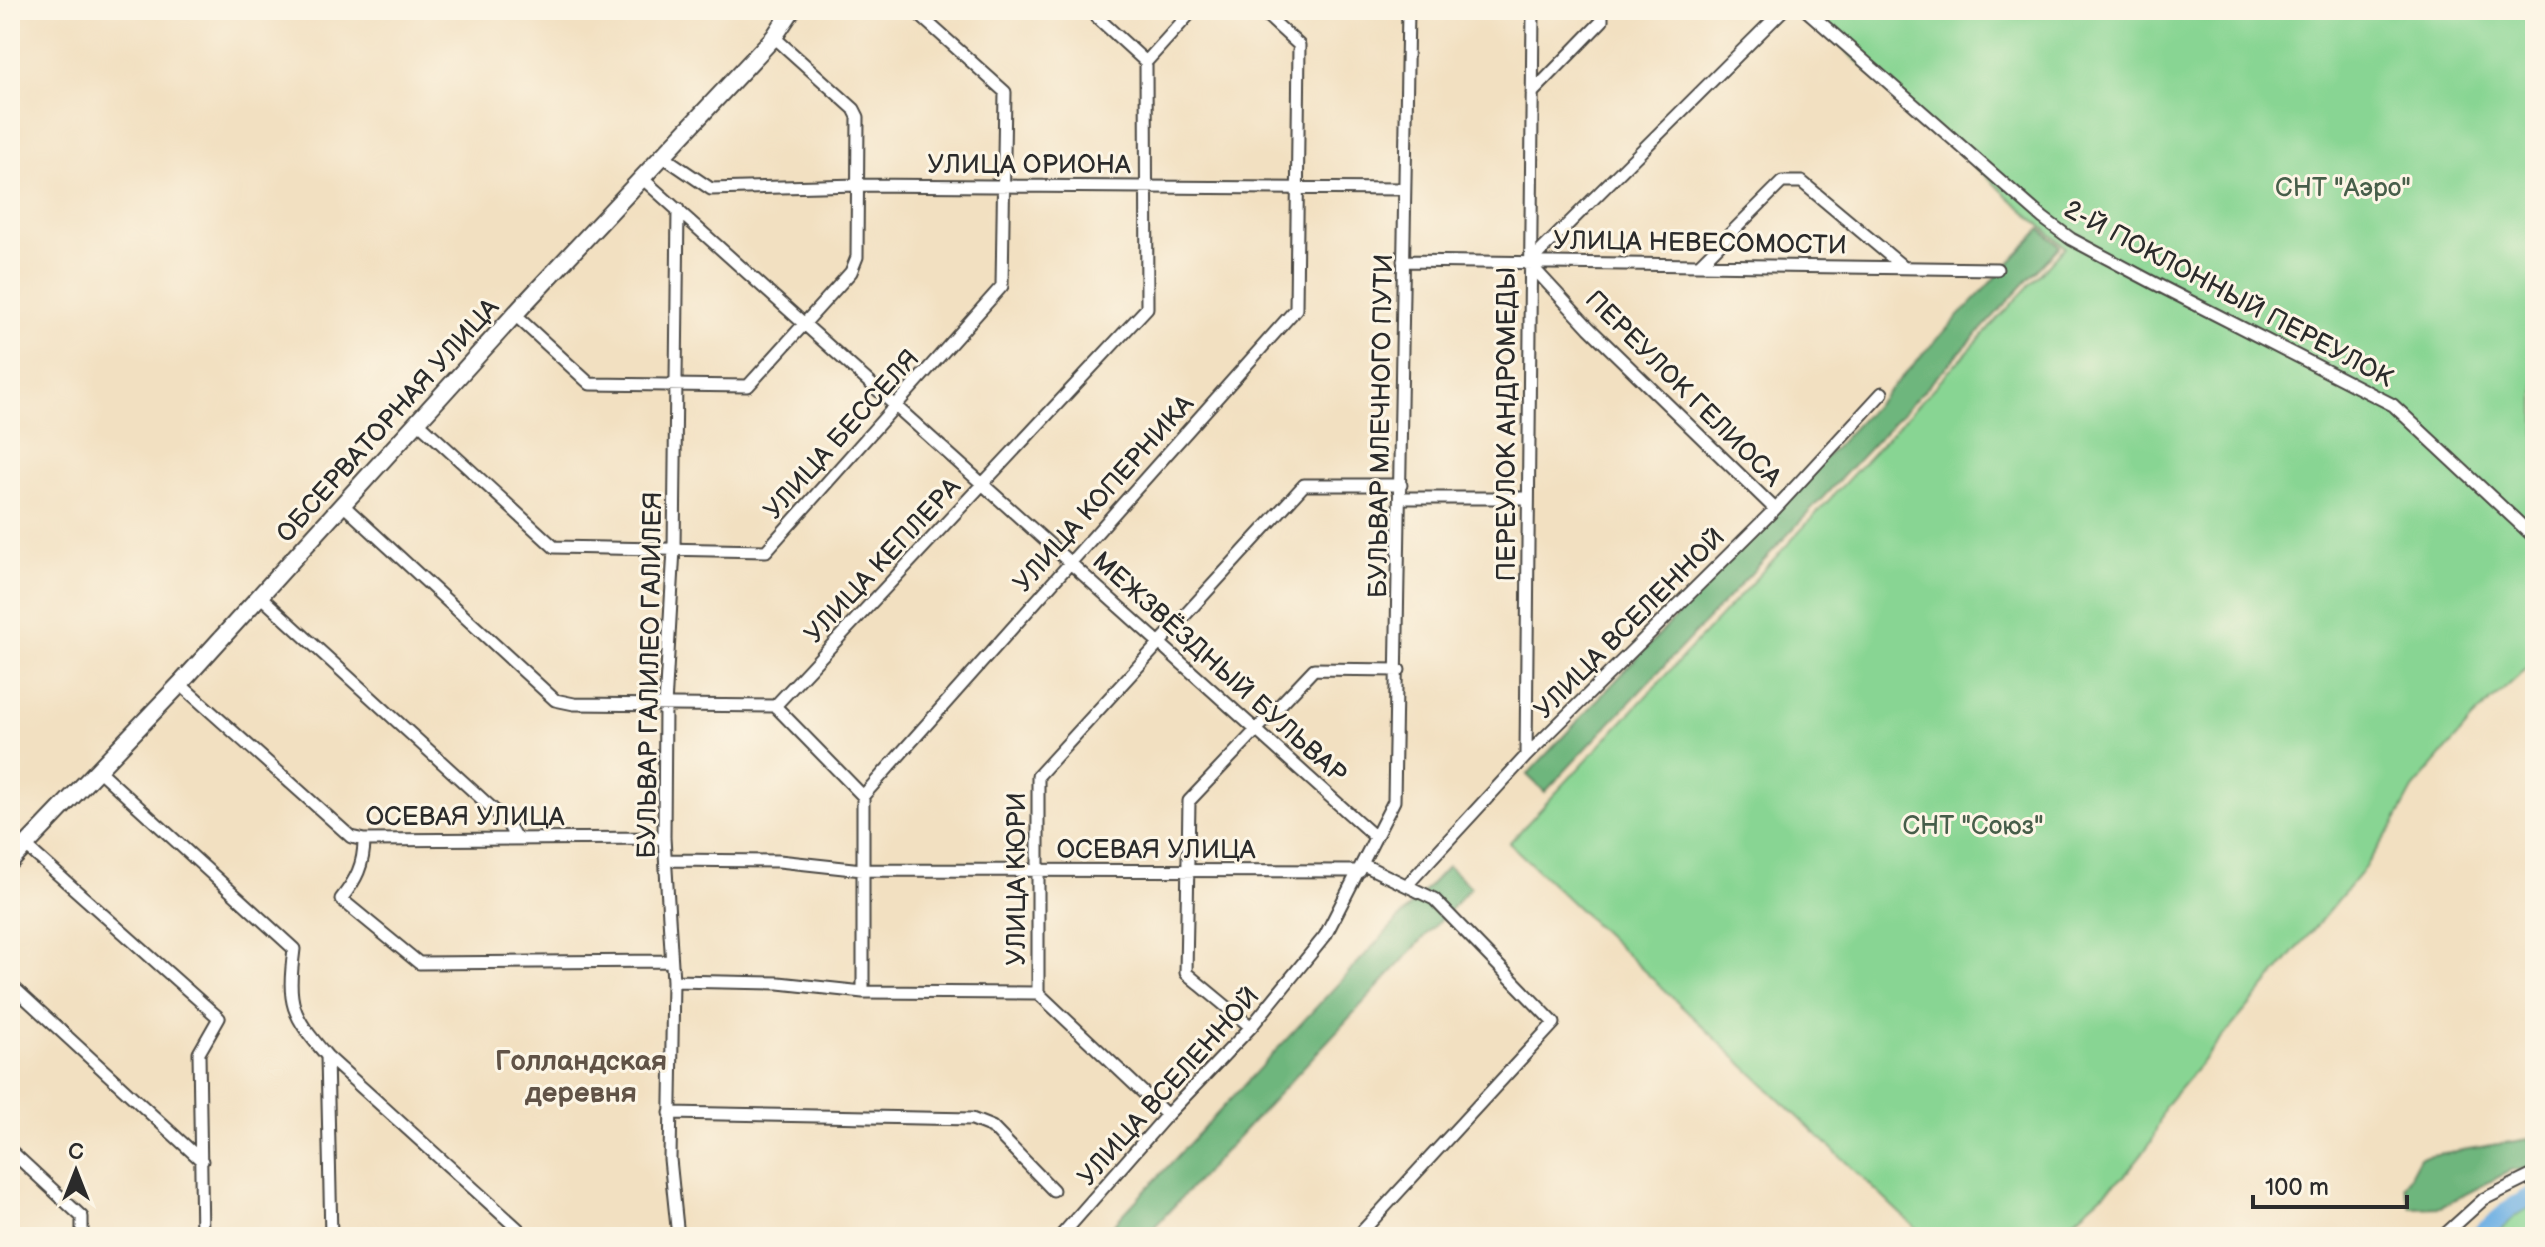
<svg xmlns="http://www.w3.org/2000/svg" width="2545" height="1247" viewBox="0 0 2545 1247" font-family="'Balsamiq Sans',sans-serif">
  <style>
    .green { fill: #88d593; stroke: #5a805f; stroke-width: 2 }
    .forest { fill: #6eb67d; stroke: #4c7054; stroke-width: 2 }
    .lines { fill: none; stroke-linecap: round; stroke-linejoin: round }
    .river { stroke: #6fb1e4; stroke-width: 18 }
    .minor-casing { stroke: #494642; stroke-width: 15 }
    .secondary-casing { stroke: #494642; stroke-width: 20 }
    .minor { stroke: #fff; stroke-width: 11 }
    .secondary { stroke: #fff; stroke-width: 16 }
    .labels { text-anchor: middle; stroke-width: 6; stroke-linejoin: round; paint-order: stroke }
    .street-label { font-size: 26px; fill: #2b2b2b; stroke: #fcf5e5 }
    .park-label { font-size: 26px; fill: #475e4a; stroke: #fcf5e5 }
    .neighbourhood-label { font-size: 28px; font-weight: bold; fill: #615347; stroke: #fcf5e5 }
  </style>
  <rect width="100%" height="100%" fill="#fcf5e5"/>
  <filter id="ink" filterUnits="userSpaceOnUse"><feTurbulence type="fractalNoise" baseFrequency=".0125" numOctaves="2"/><feDisplacementMap in="SourceGraphic" scale="16" xChannelSelector="R" yChannelSelector="G"/><feConvolveMatrix kernelMatrix="1 2 1 2 8 2 1 2 1" color-interpolation-filters="sRGB"/></filter>
  <filter id="wash" filterUnits="userSpaceOnUse"><feTurbulence type="fractalNoise" baseFrequency=".006" numOctaves="4" result="noise"/><feDisplacementMap in="SourceGraphic" scale="32" xChannelSelector="R" yChannelSelector="G"/><feGaussianBlur stdDeviation="1.8" result="paint"/><feColorMatrix in="noise" values="0 0 0 0 0 0 0 0 0 0 0 0 0 0 0 0 0 1.4 0 .05"/><feComposite in="paint" operator="in"/></filter>
  <g filter="url(#wash)">
    <rect width="100%" height="100%" fill="#f2e0c1"/>
    <path class="green" d="M1800 10H2535V661L2477 714 2413 789 2393 826 2359 875 2165 1106 2152 1141 2124 1176 2067 1226 2061 1237H1925L1509 843 2065 247Z
      M2535 1204V1237H2493L2514 1217Z"/>
    <path class="forest" d="M2041 229 2060 246 1545 792 1527 775Z
      M1448 866 1471 887 1145 1237H1102Z
      M2535 1133V1167L2510 1171 2441 1207 2411 1208 2404 1187 2420 1157 2529 1139Z"/>
    <g class="lines">
      <path class="river" d="M2477 1237 2512 1207 2535 1194"/>
    </g>
  </g>
  <g filter="url(#ink)">
    <g class="lines">
      <g class="minor-casing">
        <path id="minor" d="M1408 10H1533
          M1806 10 2043 218 2071 239 2154 283 2393 405 2535 538
          M1146 62 1193 10
          M1532 93 1602 21V10
          M664 157 711 189 858 185 1404 189
          M643 179 1374 836
          M678 209 674 549 665 706 664 838 673 981 670 1159 678 1237
          M1403 261 1997 269
          M1700 264 1782 182H1802L1901 265
          M515 315 590 384 748 386 851 272 857 257 858 117 854 109 774 37 777 34
          M418 422 554 547 766 551 1002 286 1005 92 914 10
          M1401 498H1528
          M342 504 555 700 574 704 775 706 1147 308 1146 62 1089 10
          M1775 509 1589 328 1529 263 1783 10
          M260 596 506 821 516 838
          M180 684 351 837 364 840 664 838
          M775 706 863 796
          M1526 756 1533 10
          M97 769 294 949C287 1005 291 1014 327 1056L527 1237
          M364 840C364 865 356 880 341 899L419 963 670 961
          M26 846 219 1018 199 1053 202 1237
          M666 860 779 861 862 870 1360 871
          M1407 885 1526 756 1775 509 1882 393
          M673 981 779 983 863 992 1038 993 1167 1115
          M10 984 202 1161
          M863 992V796L1296 309 1299 45 1261 10
          M1038 993V776L1304 485H1401
          M1251 1027 1186 973 1189 801 1314 669 1399 670
          M327 1056 331 1237
          M670 1113 972 1119 992 1127 1053 1190
          M10 1150 82 1217V1237
          M1060 1237 1167 1115 1251 1027 1325 936 1394 801 1408 10
          M1357 1237 1554 1023 1434 899 1362 864
          M2442 1237 2484 1199 2535 1174"/>
      </g>
      <g class="secondary-casing">
        <path id="secondary" d="M10 862 180 684 526 302 774 37 792 10"/>
      </g>
      <use href="#minor" class="minor"/>
      <use href="#secondary" class="secondary"/>
    </g>
  </g>
  <g class="labels">
    <g class="street-label">
      <text x="1029" y="173">УЛИЦА ОРИОНА</text>
      <text transform="translate(1700 242) rotate(1)" y="9">УЛИЦА НЕВЕСОМОСТИ</text>
      <text transform="translate(2229 293) rotate(28)" y="9">2-Й ПОКЛОННЫЙ ПЕРЕУЛОК</text>
      <text transform="translate(1684 388) rotate(45)" y="9">ПЕРЕУЛОК ГЕЛИОСА</text>
      <text transform="translate(387 420) rotate(-48)" y="9">ОБСЕРВАТОРНАЯ УЛИЦА</text>
      <text transform="translate(1506 424) rotate(-90)" y="9">ПЕРЕУЛОК АНДРОМЕДЫ</text>
      <text transform="translate(1380 426) rotate(-89)" y="9">БУЛЬВАР МЛЕЧНОГО ПУТИ</text>
      <text transform="translate(841 434) rotate(-48)" y="9">УЛИЦА БЕССЕЛЯ</text>
      <text transform="translate(1103 493) rotate(-48)" y="9">УЛИЦА КОПЕРНИКА</text>
      <text transform="translate(882 560) rotate(-47)" y="9">УЛИЦА КЕПЛЕРА</text>
      <text transform="translate(1629 623) rotate(-45)" y="9">УЛИЦА ВСЕЛЕННОЙ</text>
      <text transform="translate(1220 667) rotate(42)" y="9">МЕЖЗВЁЗДНЫЙ БУЛЬВАР</text>
      <text transform="translate(649 675) rotate(-89)" y="9">БУЛЬВАР ГАЛИЛЕО ГАЛИЛЕЯ</text>
      <text x="465" y="825">ОСЕВАЯ УЛИЦА</text>
      <text x="1156" y="858">ОСЕВАЯ УЛИЦА</text>
      <text transform="translate(1016 879) rotate(-90)" y="9">УЛИЦА КЮРИ</text>
      <text transform="translate(1168 1086) rotate(-48)" y="9">УЛИЦА ВСЕЛЕННОЙ</text>
    </g>
    <g class="park-label">
      <text x="2343" y="196">СНТ "Аэро"</text>
      <text x="1973" y="834">СНТ "Союз"</text>
    </g>
    <g class="neighbourhood-label">
      <text x="581" y="1070">Голландская<tspan x="581" dy="32">деревня</tspan></text>
    </g>
  </g>
  <rect width="2545" height="1247" fill="none" stroke="#fcf5e5" stroke-width="40"/>
  <g transform="translate(76 1171)" stroke="#fcf5e5" stroke-width="6" paint-order="stroke">
  <path d="M0-6L14 30L0 20L-14 30Z" fill="#2b2b2b"/>
  <text y="-12" font-size="22" font-weight="bold" text-anchor="middle" fill="#2b2b2b">С</text>
  </g>
  <path d="M2253 1195v12h154v-12" fill="none" stroke="#2b2b2b" stroke-width="4"/>
  <text x="2265" y="1195" font-size="24" fill="#2b2b2b" stroke="#fcf5e5" stroke-width="6" paint-order="stroke">100 m</text>
</svg>
